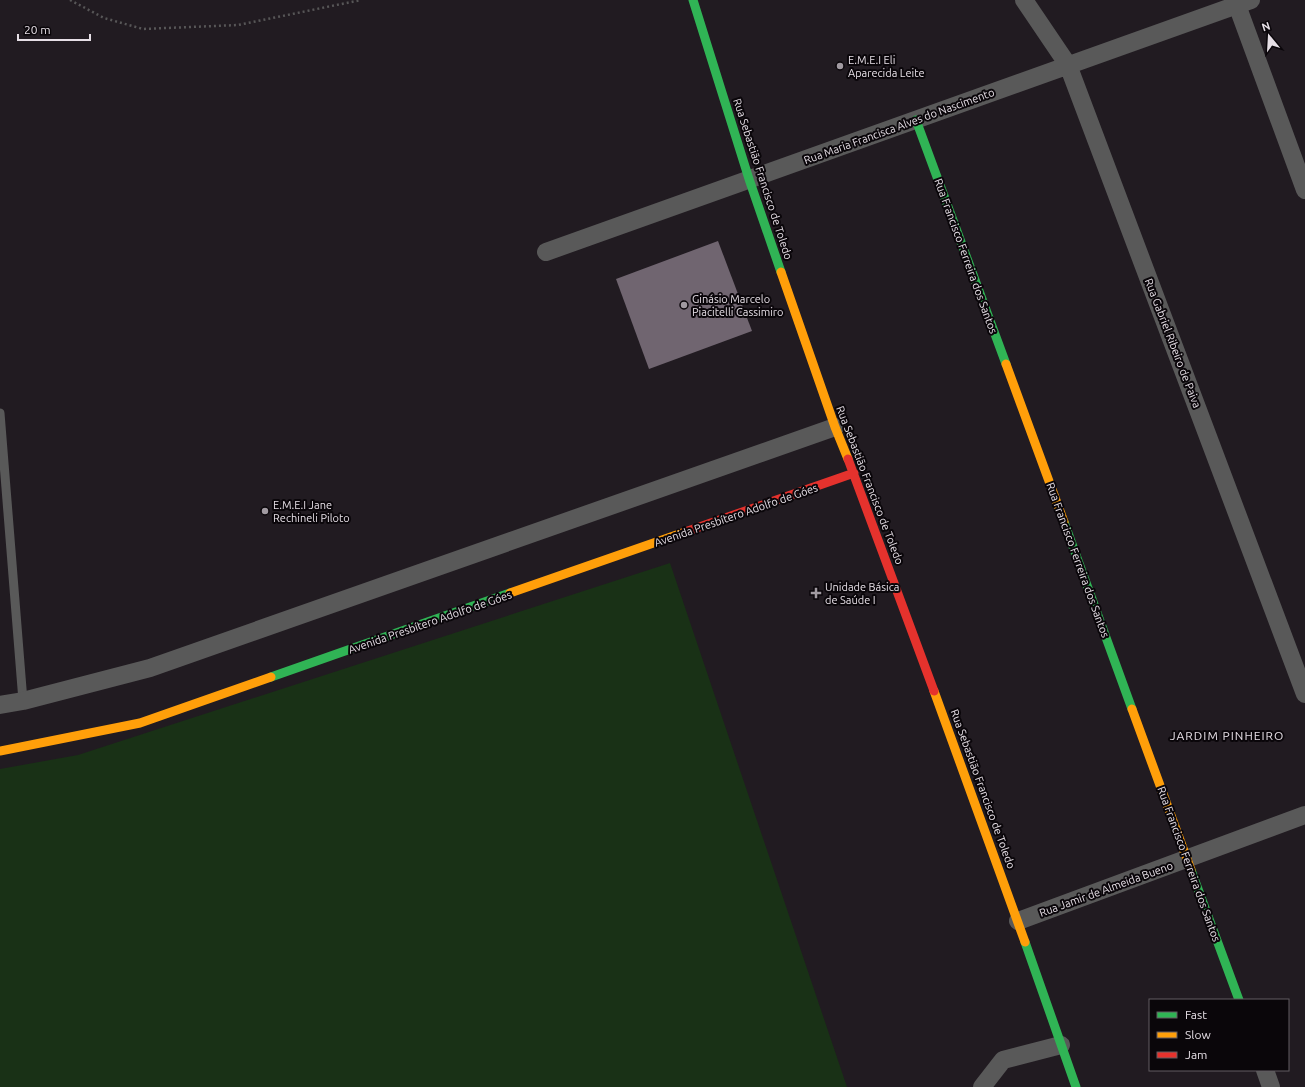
<svg xmlns="http://www.w3.org/2000/svg" width="1305" height="1087" viewBox="0 0 1305 1087" font-family="Ubuntu,sans-serif">
  <style>
    .green { fill: #193116 }
    .building { fill: #706570 }
    .lines { fill: none; stroke-linecap: round; stroke-linejoin: round }
    .path { stroke: #575657; stroke-width: 2.5; stroke-dasharray: 2 3; stroke-linecap: butt }
    .lane { stroke: #595959; stroke-width: 9 }
    .street { stroke: #595959; stroke-width: 18 }
    .fast { stroke: #30b455; stroke-width: 9 }
    .slow { stroke: #ff9f0a; stroke-width: 9 }
    .jam { stroke: #e5322d; stroke-width: 9 }
    .poi-dot { fill: #a19aa1; stroke: #0a060a; stroke-width: 1.5 }
    .labels { text-anchor: middle; stroke-width: 4; stroke-linejoin: round; paint-order: stroke }
    .poi-label { font-size: 11px; fill: #e6dfe6; stroke: #0a060a; text-anchor: start }
    .street-label { font-size: 11px; fill: #e6dfe6; stroke: #0a060a }
    .neighbourhood-label { font-size: 12px; letter-spacing: 1px; fill: #e6dfe6; stroke: #0a060a }
  </style>
  <rect width="100%" height="100%" fill="#211b21"/>
  <path class="green" d="M670 563 847 1087H0V769L78 755Z"/>
  <path class="building" d="M718 241 752 331 649 369 616 279Z"/>
  <g class="lines">
    <path class="path" d="M70 0 104 18 143 29 238 25 361 0"/>
    <path class="lane" d="M0 413 23 701"/>
    <path class="street" d="M1024 0 1068 65 1305 694
      M1234 0 1237 5 1305 190
      M546 252 1251 0
      M0 705 23 701 150 668 835 427
      M1018 921 1305 815
      M1265 1070 1271 1087
      M982 1087 1003 1060 1061 1045"/>
    <path class="fast" d="M693 0 749 179 781 272
      M916 120 1006 364
      M1064 522 1132 709
      M271 677 510 593
      M1191 870 1239 1000
      M1025 942 1076 1087"/>
    <path class="slow" d="M781 272 835 427 848 459
      M1006 364 1064 522
      M510 593 685 532
      M934 691 1025 942
      M1132 709 1191 870
      M0 751 140 723 271 677"/>
    <path class="jam" d="M848 459 934 691
      M685 532 854 473"/>
  </g>
  <g class="poi-dot">
    <circle cx="840" cy="66" r="4"/>
    <circle cx="684" cy="305" r="4"/>
    <circle cx="265" cy="511" r="4"/>
    <path d="M814 587h4v4h4v4h-4v4h-4v-4h-4v-4h4z"/>
  </g>
  <g class="labels">
    <g class="poi-label">
      <text x="848" y="64">E.M.E.I Eli<tspan x="848" dy="13">Aparecida Leite</tspan></text>
      <text x="692" y="303">Ginásio Marcelo<tspan x="692" dy="13">Piacitelli Cassimiro</tspan></text>
      <text x="273" y="509">E.M.E.I Jane<tspan x="273" dy="13">Rechineli Piloto</tspan></text>
      <text x="825" y="591">Unidade Básica<tspan x="825" dy="13">de Saúde I</tspan></text>
    </g>
    <g class="street-label">
      <text transform="translate(899 126) rotate(-20)" y="4">Rua Maria Francisca Alves do Nascimento</text>
      <text transform="translate(763 179) rotate(72)" y="4">Rua Sebastião Francisco de Toledo</text>
      <text transform="translate(966 256) rotate(70)" y="4">Rua Francisco Ferreira dos Santos</text>
      <text transform="translate(1173 343) rotate(69)" y="4">Rua Gabriel Ribeiro de Paiva</text>
      <text transform="translate(870 485) rotate(69)" y="4">Rua Sebastião Francisco de Toledo</text>
      <text transform="translate(736 515) rotate(-19)" y="4">Avenida Presbítero Adolfo de Góes</text>
      <text transform="translate(1078 560) rotate(70)" y="4">Rua Francisco Ferreira dos Santos</text>
      <text transform="translate(430 622) rotate(-19)" y="4">Avenida Presbítero Adolfo de Góes</text>
      <text transform="translate(983 789) rotate(70)" y="4">Rua Sebastião Francisco de Toledo</text>
      <text transform="translate(1189 864) rotate(70)" y="4">Rua Francisco Ferreira dos Santos</text>
      <text transform="translate(1106 889) rotate(-20)" y="4">Rua Jamir de Almeida Bueno</text>
    </g>
    <g class="neighbourhood-label">
      <text x="1227" y="740">JARDIM PINHEIRO</text>
    </g>
  </g>
  <rect x="1149" y="999" width="140" height="72" fill="#0a060a" stroke="#625d62"/>
  <rect x="1157" y="1012" width="20" height="6" fill="#30b455" stroke="#625d62"/>
  <text x="1185" y="1019" font-size="12" fill="#e6dfe6">Fast</text>
  <rect x="1157" y="1032" width="20" height="6" fill="#ff9f0a" stroke="#625d62"/>
  <text x="1185" y="1039" font-size="12" fill="#e6dfe6">Slow</text>
  <rect x="1157" y="1052" width="20" height="6" fill="#e5322d" stroke="#625d62"/>
  <text x="1185" y="1059" font-size="12" fill="#e6dfe6">Jam</text>
  <g transform="translate(1269 36) rotate(342)" stroke="#0a060a" stroke-width="3" paint-order="stroke">
  <path d="M0-3L7 15L0 10L-7 15Z" fill="#e6dfe6"/>
  <text y="-6" font-size="11" font-weight="bold" text-anchor="middle" fill="#e6dfe6">N</text>
  </g>
  <path d="M18 34v6h72v-6" fill="none" stroke="#e6dfe6" stroke-width="2"/>
  <text x="24" y="34" font-size="12" fill="#e6dfe6" stroke="#0a060a" stroke-width="3" paint-order="stroke">20 m</text>
</svg>
